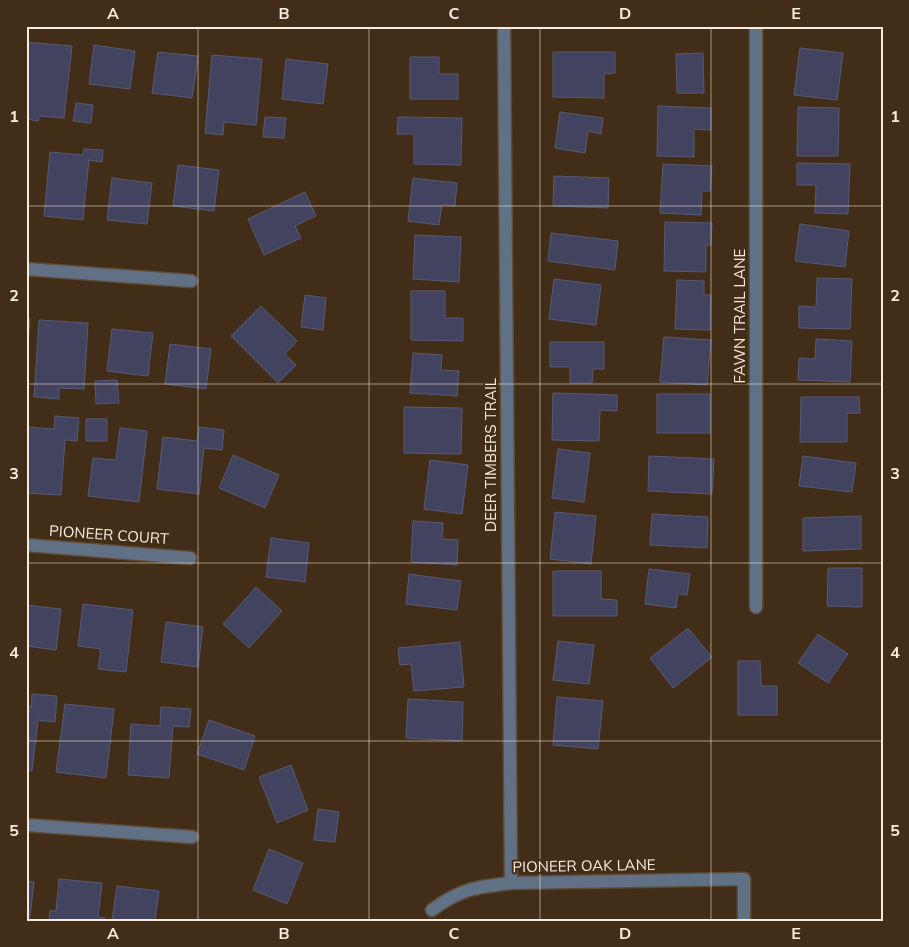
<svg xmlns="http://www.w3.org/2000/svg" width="909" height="947" viewBox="0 0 909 947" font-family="Mulish,sans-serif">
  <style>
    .building { fill: #42435e; stroke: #585976 }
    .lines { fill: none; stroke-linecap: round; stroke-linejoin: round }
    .street-casing { stroke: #5f4c38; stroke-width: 15 }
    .street { stroke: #607186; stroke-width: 12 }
    .grid { fill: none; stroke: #f8ebde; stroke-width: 1; stroke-opacity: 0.55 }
    .labels { text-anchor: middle; stroke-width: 4; stroke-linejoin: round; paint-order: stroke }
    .street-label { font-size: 15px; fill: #f8ebde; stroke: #422e18 }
    .neatline { fill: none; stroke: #f8ebde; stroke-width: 2 }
    .grid-label { font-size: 16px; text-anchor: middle; font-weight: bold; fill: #f8ebde }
  </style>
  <rect width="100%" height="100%" fill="#422e18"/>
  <path class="building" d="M26 42 72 46 64 118 39 116 38 121 26 119Z
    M94 45 135 51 130 89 89 84Z
    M800 48 843 53 837 100 794 95Z
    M158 52 198 56 192 98 152 93Z
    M553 52H615V73L604 74V98L553 97Z
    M703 53 704 93H677L676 54Z
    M212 55 262 59 256 125 224 122 223 135 205 133Z
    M410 57H439V74H458V99H410Z
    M286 59 328 64 323 104 282 99Z
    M76 103 93 105 91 123 73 121Z
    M658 106 711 108V130L694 129V157L657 156Z
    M798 107 839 108 838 156H797Z
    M560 112 603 118 601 134 588 131 585 153 555 148Z
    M265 117 286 118 284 138 263 137Z
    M398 117 462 118 461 165 414 164V134H397Z
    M84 149 103 150 102 162 89 160 83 220 44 216 50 152 83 155Z
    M797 163 850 164 848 214 815 213 816 185H797Z
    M663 164 712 166 710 191H702L701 215 660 213Z
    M178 165 219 170 214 211 173 206Z
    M554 176 609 178 608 208 553 206Z
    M112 178 152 183 147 224 107 220Z
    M413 178 457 183 455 206 442 204 439 225 408 221Z
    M305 192 316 216 295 226 301 238 264 255 248 219Z
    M665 222 712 223 711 245H706V272L664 271Z
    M800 224 849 231 845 267 795 261Z
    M551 233 618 241 615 270 548 261Z
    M415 235 461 237 459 282 413 279Z
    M817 278 852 279 850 329 799 328V306L816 307Z
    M554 279 601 285 596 325 549 319Z
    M677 280 704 281V295H711L710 330 675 329Z
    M411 291H445V318H463V341L411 340Z
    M305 295 326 298 323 330 301 327Z
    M261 306 297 341 285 354 296 365 278 383 231 336Z
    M26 319H30L26 372Z
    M39 320 88 323 84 389 59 388V399L34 397Z
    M112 329 153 333 148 376 107 371Z
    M664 337 711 340 707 385 660 382Z
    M816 339 852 341 850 382 798 380 799 358 815 359Z
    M550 342H604V369H593L592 383H570V367H550Z
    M170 344 211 349 206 389 165 384Z
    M413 353 442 355 441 370 459 371 457 396 410 393Z
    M117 380 119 403 96 404 95 381Z
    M553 393 617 395V411L600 410 599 441 552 440Z
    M657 394H710V433H657Z
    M801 397H859L860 413H847V442H800Z
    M404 407 462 408 461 454 404 453Z
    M55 416 79 418 77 441 65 440 61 495 26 493V427L54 429Z
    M86 419H107V441H86Z
    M199 427 224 430 222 450 204 448 199 494 157 489 163 437 197 441Z
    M120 428 147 431 139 502 88 496 93 458 116 460Z
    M558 449 590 453 584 502 552 498Z
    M233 455 279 475 265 508 219 488Z
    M649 456 714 459 712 494 648 491Z
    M803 456 856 463 852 492 799 486Z
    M430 460 468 465 462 514 424 509Z
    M555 512 596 516 591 564 550 559Z
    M652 514 708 517 707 548 650 545Z
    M861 516V549L803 551V518Z
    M413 521 443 523 442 539 458 540 457 565 411 562Z
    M271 538 309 543 305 582 266 577Z
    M828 568H862V607L827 606Z
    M649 569 690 574 687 595 678 594 676 608 645 604Z
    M553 571H601V599L617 600V616H553Z
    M409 574 461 581 457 610 406 604Z
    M256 587 282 611 249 648 223 624Z
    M83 604 133 610 126 672 98 669 101 649 78 646Z
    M26 605 61 609 56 650 26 646Z
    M166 622 203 627 198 667 161 662Z
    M688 628 712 657 673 688 650 658Z
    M818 634 848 654 828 683 798 663Z
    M558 641 594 645 589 684 553 680Z
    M460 642 464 687 414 691 411 664 400 665 398 648Z
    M738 661H760L761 686H777V715H738Z
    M32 694 57 696 55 722 38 720 32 771 26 770V706L31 707Z
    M557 697 603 701 598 749 553 745Z
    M408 699 463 702 462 741 406 738Z
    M65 704 114 709 106 778 56 772Z
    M161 707 191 709 189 727 173 726 169 778 128 775 131 724 160 726Z
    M209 720 255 736 244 770 197 754Z
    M291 765 308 810 277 823 259 777Z
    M318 809 339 812 335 842 314 840Z
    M269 849 303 863 287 904 253 890Z
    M59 879 102 883 98 917 105 918V921H49L50 911H56Z
    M26 881 34 882 30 917 26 916Z
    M117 886 159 891 155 921H112Z"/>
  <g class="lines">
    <g class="street-casing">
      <path id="street" d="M504 26 511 883
        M26 269 191 281
        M26 545 190 558
        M756 607V26
        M26 825 192 837
        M432 910C460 889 476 887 511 883L744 879V921"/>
    </g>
    <use href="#street" class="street"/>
  </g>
  <path class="grid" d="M198 26V921M369 26V921M540 26V921M711 26V921M26 206H883M26 384H883M26 563H883M26 741H883"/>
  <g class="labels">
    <g class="street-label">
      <text transform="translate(740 316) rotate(-90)" y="5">FAWN TRAIL LANE</text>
      <text transform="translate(491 455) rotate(-90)" y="5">DEER TIMBERS TRAIL</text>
      <text transform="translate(109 535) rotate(4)" y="5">PIONEER COURT</text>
      <text transform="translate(584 866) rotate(-1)" y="5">PIONEER OAK LANE</text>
    </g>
  </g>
  <rect width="909" height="947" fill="none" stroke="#422e18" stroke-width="55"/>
  <rect x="28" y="28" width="854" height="892" class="neatline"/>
  <g class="grid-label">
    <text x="113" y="19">A</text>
    <text x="284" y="19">B</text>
    <text x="454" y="19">C</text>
    <text x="625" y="19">D</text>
    <text x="796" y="19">E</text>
    <text x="14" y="122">1</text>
    <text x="895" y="122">1</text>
    <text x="14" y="301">2</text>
    <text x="895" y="301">2</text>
    <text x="14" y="479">3</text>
    <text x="895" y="479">3</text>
    <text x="14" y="658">4</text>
    <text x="895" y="658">4</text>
    <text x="14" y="836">5</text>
    <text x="895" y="836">5</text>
    <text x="113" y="939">A</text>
    <text x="284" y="939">B</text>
    <text x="454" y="939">C</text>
    <text x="625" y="939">D</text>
    <text x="796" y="939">E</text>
  </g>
</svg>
